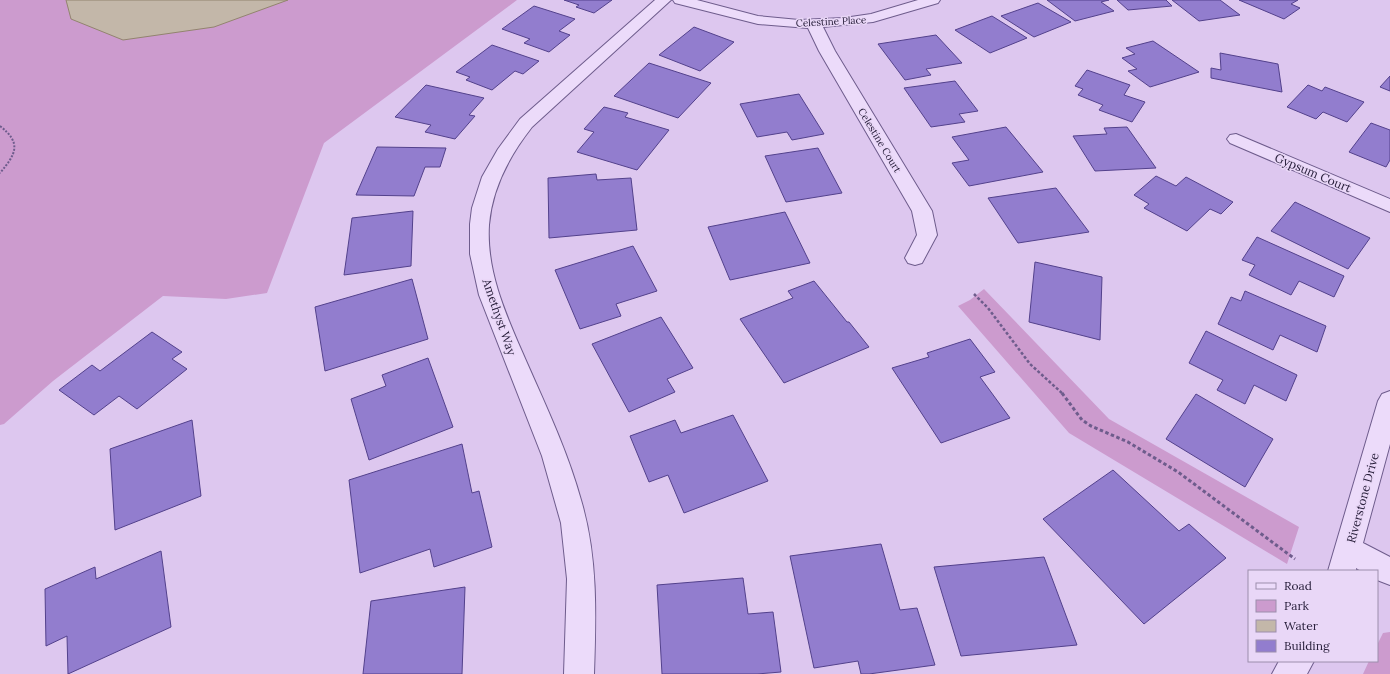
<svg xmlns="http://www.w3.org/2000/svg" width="1390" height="674" viewBox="0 0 1390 674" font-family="Lora,serif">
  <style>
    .green { fill: #cc9bce }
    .water { fill: #c3b7a9; stroke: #92846f }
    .building { fill: #927dce; stroke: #53418c }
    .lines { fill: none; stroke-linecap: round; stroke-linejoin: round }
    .minor-casing { stroke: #6e5c8c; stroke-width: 2 }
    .path-far2 { stroke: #6e5c8c; stroke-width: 2; stroke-dasharray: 2 1.5; stroke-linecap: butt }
    .path-far1 { stroke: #6e5c8c; stroke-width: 2.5; stroke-dasharray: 3 2; stroke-linecap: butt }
    .path { stroke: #6e5c8c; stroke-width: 3; stroke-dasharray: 3.5 2.5; stroke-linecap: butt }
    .minor { fill: #ecdbfa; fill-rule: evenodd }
    .labels { text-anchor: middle; stroke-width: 3; stroke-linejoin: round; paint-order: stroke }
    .far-street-label { font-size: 10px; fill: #29203c; stroke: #e9d7f7 }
    .street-label { font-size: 12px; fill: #29203c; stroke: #e9d7f7 }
  </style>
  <rect width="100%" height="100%" fill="#ddc7ef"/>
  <path class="green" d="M0 0H517L324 143 267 293 226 299 163 296 53 381 4 424 0 425Z
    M984 289 1109 419 1299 527 1287 564 1069 433 958 306 970 300Z
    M1390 632V674H1363L1369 661H1377V645L1383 633Z"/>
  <path class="water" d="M66 0H288L214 27 123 40 71 19Z"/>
  <path class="building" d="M564 0H612L594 13 576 7 579 5Z
    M1047 0H1109L1101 2 1114 11 1075 21Z
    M1117 0H1166L1172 6 1128 10Z
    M1172 0H1220L1240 15 1199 21Z
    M1239 0H1298L1291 4 1300 8 1284 19Z
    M1038 3 1071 22 1034 37 1001 16Z
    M534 6 575 19 559 31 570 35 549 52 524 43 530 39 502 29Z
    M992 16 1027 38 990 53 955 30Z
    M694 27 734 42 700 71 659 55Z
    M936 35 962 63 926 69 931 75 905 80 878 44Z
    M1153 41 1199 72 1150 87 1128 71 1137 69 1122 58 1135 54 1126 48Z
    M492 45 539 61 523 74 515 71 492 90 466 80 470 77 456 72Z
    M1220 53 1278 64 1282 92 1211 78V68L1221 70Z
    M649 63 711 83 678 118 614 96Z
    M1087 70 1130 85 1124 95 1145 102 1132 122 1099 110 1103 105 1078 95 1083 89 1075 86Z
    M1390 76V91L1380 87Z
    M955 81 978 111 959 114 965 122 931 127 904 88Z
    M426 85 484 98 469 115 475 116 455 139 425 132 431 125 395 117Z
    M1308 85 1322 91 1325 87 1364 102 1347 122 1323 112 1316 119 1287 107Z
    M799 94 824 134 792 140 787 132 757 137 740 104Z
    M604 107 628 113 625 117 669 130 637 170 577 152 594 132 584 129Z
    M1371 123 1390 130V160L1386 167 1349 152Z
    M1006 127 1043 172 969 186 952 163 969 160 952 137Z
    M1127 127 1156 168 1095 171 1073 136 1107 134 1104 128Z
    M377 147 446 148 440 167H425L414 196 356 195Z
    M818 148 842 193 786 202 765 156Z
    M596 174 597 180 631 178 637 230 549 238 548 178Z
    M1156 176 1176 186 1186 177 1233 202 1221 214 1210 209 1187 231 1144 208 1149 204 1134 195Z
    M1056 188 1089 232 1018 243 988 198Z
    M1295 202 1370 238 1348 269 1271 231Z
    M413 211 411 266 344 275 352 218Z
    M785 212 810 263 730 280 708 227Z
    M1257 237 1344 276 1334 297 1299 281 1291 295 1249 275 1255 265 1242 260Z
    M633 246 657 291 616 304 621 316 580 329 555 270Z
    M1035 262 1102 277 1100 340 1029 322Z
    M412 279 428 339 325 371 315 307Z
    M814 281 847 322H849L869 347 784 383 740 319 793 298 788 291Z
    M1245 291 1326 326 1317 352 1280 335 1273 350 1218 324 1231 297 1241 301Z
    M661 317 693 368 667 379 675 392 629 412 592 344Z
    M1206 331 1297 375 1286 401 1254 385 1245 404 1217 390 1223 380 1189 363Z
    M152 332 182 352 172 359 187 369 137 409 119 396 94 415 59 390 92 365 100 371Z
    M970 339 995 372 980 377 1010 418 941 443 892 368 929 357 927 353Z
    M428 358 453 427 369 460 351 399 386 386 382 375Z
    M1196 394 1273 439 1245 487 1166 439Z
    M733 415 768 481 684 513 668 475 649 482 630 436 675 420 681 433Z
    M192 420 201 496 115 530 110 449Z
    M462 444 472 493 479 491 492 547 434 567 430 549 360 573 349 480Z
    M1113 470 1179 531 1189 524 1226 558 1144 624 1043 519Z
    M881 544 900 610 917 608 935 665 869 674H861L858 661 814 668 790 556Z
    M161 551 171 627 68 674 67 636 46 646 45 589 95 567 96 579Z
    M1044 557 1077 645 961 656 934 567Z
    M743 578 748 614 773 612 781 672 757 674H662L657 585Z
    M465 587 462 674H363L371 601Z"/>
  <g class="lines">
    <g class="minor-casing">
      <path id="minor" d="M655 0H671L532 127C510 155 492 188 489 225 486 274 508 319 527 363 547 408 568 453 581 500 598 557 596 615 594 674H564L567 579 561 523 542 456 479 295 470 254V224L472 208 482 177 498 149 520 119Z
        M673 0H697L758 16 799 20 844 18 871 14 918 0H940L938 3 873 22 823 27 835 51 932 211 937 235 922 263 915 265 908 263 905 258 917 235 912 211 819 51 808 28 758 24 675 3Z
        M1236 134 1390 199V212L1230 143 1227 139 1230 135Z
        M1390 391V444L1363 543 1390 557V585L1377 580V571H1361L1356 568V571H1328L1378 401 1382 394Z
        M1279 661H1314L1307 674H1272Z"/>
    </g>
    <path class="path-far2" d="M0 126C22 143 16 154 0 173"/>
    <path class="path-far1" d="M974 294 988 308 1030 364 1063 394"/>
    <path class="path" d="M1062 393 1082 420 1091 426 1128 442 1178 472 1295 559"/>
    <use href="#minor" class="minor"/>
  </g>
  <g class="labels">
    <g class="far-street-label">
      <text transform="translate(831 21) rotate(-3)" y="4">Celestine Place</text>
      <text transform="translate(880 140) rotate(59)" y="4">Celestine Court</text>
    </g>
    <g class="street-label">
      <text transform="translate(1313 173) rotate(23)" y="4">Gypsum Court</text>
      <text transform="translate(499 317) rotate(71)" y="4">Amethyst Way</text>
      <text transform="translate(1363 498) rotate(-75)" y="4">Riverstone Drive</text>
    </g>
  </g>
  <rect x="1248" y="570" width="130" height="92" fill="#e9d7f7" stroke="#9c8eac"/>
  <rect x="1256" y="583" width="20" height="6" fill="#ecdbfa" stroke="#9c8eac"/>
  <text x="1284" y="590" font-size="12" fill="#29203c">Road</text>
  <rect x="1256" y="600" width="20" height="12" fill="#cc9bce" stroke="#9c8eac"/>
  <text x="1284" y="610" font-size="12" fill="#29203c">Park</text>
  <rect x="1256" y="620" width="20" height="12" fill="#c3b7a9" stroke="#9c8eac"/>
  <text x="1284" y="630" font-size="12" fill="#29203c">Water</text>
  <rect x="1256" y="640" width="20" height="12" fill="#927dce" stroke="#9c8eac"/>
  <text x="1284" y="650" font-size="12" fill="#29203c">Building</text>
</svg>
